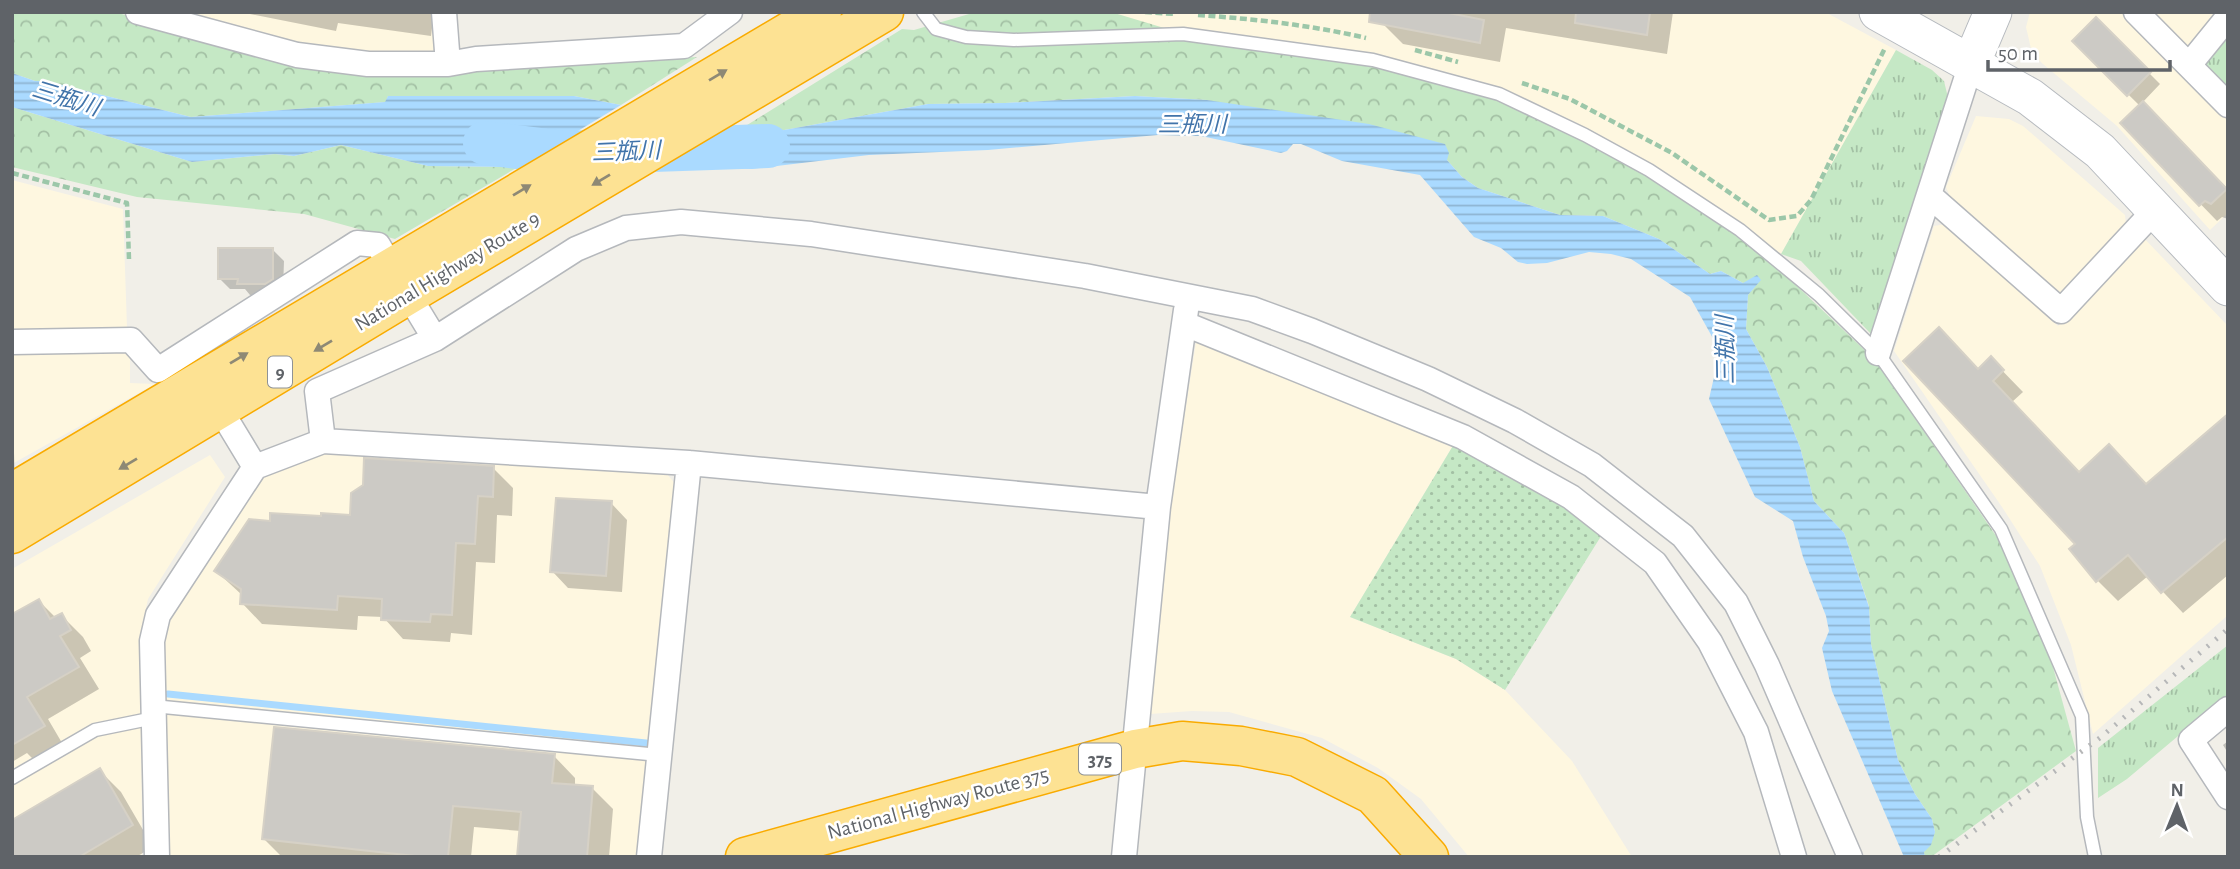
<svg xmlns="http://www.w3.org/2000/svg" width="2240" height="869" viewBox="0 0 2240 869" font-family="'Alegreya Sans','Noto Sans JP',sans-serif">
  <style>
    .commercial { fill: #fef7e0 }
    .grass { fill: url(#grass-tufts) }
    .forest { fill: url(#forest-crowns) }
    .park { fill: url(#park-dots) }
    .water { fill: url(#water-rules) }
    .shadow { fill: #0003 }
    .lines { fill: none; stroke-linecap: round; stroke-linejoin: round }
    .stream { stroke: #aadaff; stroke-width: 7 }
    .river { stroke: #aadaff; stroke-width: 44 }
    .building { fill: #cccac5; stroke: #d6d1c6; stroke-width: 2 }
    .lane-casing { stroke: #b5b8bc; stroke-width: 15 }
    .street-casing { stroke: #b5b8bc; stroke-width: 27 }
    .secondary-casing { stroke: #b6babf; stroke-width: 39 }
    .highway-casing { stroke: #f9ab00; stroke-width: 41 }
    .path { stroke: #9cc7a9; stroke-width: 4.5; stroke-dasharray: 7 3.5; stroke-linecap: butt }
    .lane { stroke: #fff; stroke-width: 12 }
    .street { stroke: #fff; stroke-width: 24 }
    .secondary { stroke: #fff; stroke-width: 37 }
    .highway { stroke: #fde293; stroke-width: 38 }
    .rail { stroke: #b6b7b8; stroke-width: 5; stroke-dasharray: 2 9; stroke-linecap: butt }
    .oneway { fill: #8e8975 }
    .labels { text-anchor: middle; stroke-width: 5; stroke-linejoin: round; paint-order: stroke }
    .shield { fill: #fff; stroke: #8f9295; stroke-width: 2 }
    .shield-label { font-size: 19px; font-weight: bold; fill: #5f6368 }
    .street-label { font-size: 21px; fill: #5f6368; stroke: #fff }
    .water-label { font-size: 23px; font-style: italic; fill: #4174aa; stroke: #fff }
  </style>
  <defs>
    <pattern id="grass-tufts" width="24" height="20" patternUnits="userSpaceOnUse" patternTransform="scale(1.75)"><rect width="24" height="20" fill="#c5e8c5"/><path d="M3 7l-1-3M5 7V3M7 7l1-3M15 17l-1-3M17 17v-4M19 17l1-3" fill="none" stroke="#a3c0a4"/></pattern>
    <pattern id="forest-crowns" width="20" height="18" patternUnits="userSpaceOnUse" patternTransform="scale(1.75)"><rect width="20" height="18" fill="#c5e8c5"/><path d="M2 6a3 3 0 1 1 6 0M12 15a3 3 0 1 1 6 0" fill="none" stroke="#a3c0a4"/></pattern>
    <pattern id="park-dots" width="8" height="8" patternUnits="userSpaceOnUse" patternTransform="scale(1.75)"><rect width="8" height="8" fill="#c5e8c5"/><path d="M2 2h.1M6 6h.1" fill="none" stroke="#a3c0a4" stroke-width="1.8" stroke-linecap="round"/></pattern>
    <pattern id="water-rules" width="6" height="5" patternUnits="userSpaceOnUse" patternTransform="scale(1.75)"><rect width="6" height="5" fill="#aadaff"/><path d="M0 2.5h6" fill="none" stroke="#8eb4d2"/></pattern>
  </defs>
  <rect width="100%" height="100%" fill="#f1efe8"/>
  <path class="commercial" d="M158 12H432L434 61 303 51Z
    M1081 12H1825L1896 50 1781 254 1647 162 1581 126 1500 89 1058 30Z
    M2030 12H2123L2228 121V213L2210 230 2117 126 2043 64 2032 53 2026 27Z
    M2148 12H2218L2191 47H2182Z
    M1976 116 2009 119 2023 126 2125 215 2126 224 2067 292 2057 295 1951 199 1946 187Z
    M12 180 123 209 127 328 12 331Z
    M1946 224 2058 326 2140 234 2228 326V615L2093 734 2071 645 2040 566 2002 507 1894 351 1934 226Z
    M1209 339 1454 444 1350 617 1456 659 1505 690 1572 761 1632 857H1469L1421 799 1378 768 1322 738 1229 712 1192 711 1150 714 1167 527 1196 342Z
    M130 351V383L155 384 12 464V352Z
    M350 447 667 474 677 486 649 751 161 703 163 640 171 615 264 473 273 467Z
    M210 455 225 477 148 599 141 631 142 857H12V569Z
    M161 712 649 759 637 857H168V745Z"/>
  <path class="grass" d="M2228 30V88L2206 67 2205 57Z
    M1896 50 1932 70 1944 81 1950 106 1871 334 1801 261 1781 254Z
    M2228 645V694L2127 779 2098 798V748Z"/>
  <path class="forest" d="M12 12H114L285 58 574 63 697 57 621 105 574 96H388L386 102 191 117 46 81H35L12 73Z
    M976 12H1111L1214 43 1376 65 1452 84 1532 113 1652 177 1743 238 1779 269 1875 360 2003 546 2048 649 2076 751 1931 857H1925L1924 852 1935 832 1932 819 1915 794 1898 760 1871 644 1869 606 1844 533 1814 501 1800 447 1767 367 1746 329 1748 295 1760 280 1743 283 1721 271 1710 274 1659 239 1603 216 1560 215 1478 188 1462 177 1447 160 1207 100 1135 96 1005 103 928 104 751 136 731 135 902 29 914 30Z
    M12 107 192 162 275 154 294 156 341 145 428 166 518 167 395 239 304 214 137 197 12 167Z"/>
  <path class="park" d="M1454 444 1529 480 1603 533 1505 690 1456 659 1350 617Z"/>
  <path class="water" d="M12 73 35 81H46L191 117 385 102 388 96H574L621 105 518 167 428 166 341 145 294 156 275 154 192 162 12 107Z
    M1135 96 1207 100 1369 124 1445 144 1449 153 1447 160 1462 177 1478 188 1560 215 1603 216 1659 239 1710 274 1721 271 1743 283 1757 275 1761 280 1748 295 1746 329 1767 367 1800 447 1814 501 1844 533 1869 607 1871 644 1898 760 1915 794 1932 819 1935 832 1931 845 1924 852 1925 857H1904L1832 691 1822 648 1829 631 1826 616 1803 557 1793 521 1755 497 1709 399 1720 351 1690 297 1631 259 1611 254 1589 252 1547 263 1527 264 1518 262 1501 248 1474 237 1420 175 1342 161 1301 144H1293L1287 151 1281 153 1201 136 1158 135 988 150 869 155 752 169 679 166 731 135 751 136 928 104 1005 103Z"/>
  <path class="shadow" d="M240 12H434L431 36 338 23 336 31Z
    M1385 12H1673L1667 54 1506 28 1500 62 1403 44 1383 24Z
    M2096 20 2160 84 2142 103 2228 192V219L2222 217 2217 221 2122 123 2140 106 2074 41Z
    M273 250 284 261 283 290 276 295H250L245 289H230L219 278Z
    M1991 359 2023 392 2012 402 2079 474 2146 486 2228 417V575L2183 613 2148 576 2118 601 2098 581 1978 371Z
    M12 389 15 484 12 486Z
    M493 468 513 488 512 516 497 515 495 563 476 562 472 635 451 633 450 642 403 639 383 617 358 616 357 630 262 624 242 603V595L216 571 272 522 352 517Z
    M611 503 627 520 622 592 568 588 552 571Z
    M39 601 56 618 61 615 83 637 91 651 80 658 99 689 48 719 65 748 38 764 27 753 12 762V616Z
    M2228 741V753L2223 745Z
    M554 756 575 778V786L592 788 613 809 609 857H519L521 831 474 827 471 857H282L264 839Z
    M100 771 121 792 153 847 136 857H12Z"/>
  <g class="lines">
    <path class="stream" d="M168 694 646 743"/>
    <path class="river" d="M485 143 564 153 768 146"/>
  </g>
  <path class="building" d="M1370 12H1444L1484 20 1480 43 1369 22Z
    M1576 12H1650L1647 35 1575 23Z
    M2096 17 2151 72 2127 96 2072 41Z
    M2143 101 2227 189 2211 204 2205 201 2199 206 2120 123Z
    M218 248H273V279L265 284H237L238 279H218Z
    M1939 327 1978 369 1991 356 2004 370 1993 381 2079 472 2109 444 2146 484 2228 414V537L2161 593 2128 555 2096 582 2069 549 2075 544 1903 361Z
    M364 458 494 466 493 497 478 496 475 544 456 543 452 615 431 614 430 622 381 620 382 599 338 596 337 610 240 604 241 589 214 571 249 519 270 521V513L321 516V513L350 515 351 493 363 485Z
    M556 498 612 501 606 576 550 572Z
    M39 599 50 619 62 613 71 630 60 636 79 667 27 697 45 726 12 745V614Z
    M274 727 555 754 552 783 593 786 587 857H517L521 812 453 806 448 857H424L262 839Z
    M100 768 133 825 79 857H12V820Z"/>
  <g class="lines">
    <g class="lane-casing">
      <path id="lane" d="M923 12 936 29 966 37 1014 40 1183 34 1373 60 1499 94 1585 135 1649 170 1740 230 1819 295 1878 353 2001 529 2082 716 2087 817 2095 857
        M153 706 659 755
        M12 778 95 730 154 718"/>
    </g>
    <g class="street-casing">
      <path id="street" d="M138 12 297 55 368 64H448
        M444 12 448 64 476 59 684 46 730 12
        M2136 12 2228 105
        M2189 65 2228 17
        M1929 195 2061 311 2156 209
        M1185 324 1463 437 1571 497 1655 563 1710 642 1756 732 1794 857
        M12 342 131 340 158 370 357 243 378 245 435 339
        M1878 353 1971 64
        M212 396 255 467
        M323 441 317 391 435 339 576 249 626 228 681 222 811 234 1085 276 1252 309 1312 331 1428 379 1515 421 1592 465 1683 536 1736 603 1767 665 1850 857
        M1158 507 1186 310
        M2228 709 2191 740 2228 797
        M157 857 152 641 158 615 255 467 323 441 689 463 1158 507 1124 857
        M649 857 689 463"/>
    </g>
    <g class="secondary-casing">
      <path id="secondary" d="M1878 12 2030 97 2100 151 2228 287
        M1971 64 1993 12"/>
    </g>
    <g class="highway-casing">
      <path id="highway" d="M12 493 822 12
        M12 534 408 295 884 12
        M745 857 1135 749 1182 741 1241 746 1297 757 1373 795 1429 857"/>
    </g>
    <path class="path" d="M1145 12 1175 14
      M1198 15C1254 19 1311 25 1366 38
      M1415 50 1458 62
      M1522 83 1570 99 1672 153 1769 220 1797 216 1811 200 1885 48
      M12 173 127 203 129 259"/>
    <use href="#lane" class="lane"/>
    <use href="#street" class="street"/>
    <use href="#secondary" class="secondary"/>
    <use href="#highway" class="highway"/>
    <path class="rail" d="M1939 857 2101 737 2228 629"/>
  </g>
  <defs><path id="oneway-solid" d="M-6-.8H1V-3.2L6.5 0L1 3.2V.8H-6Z" transform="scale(1.75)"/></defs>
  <g class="oneway">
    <use href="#oneway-solid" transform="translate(718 75) rotate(-31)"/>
    <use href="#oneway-solid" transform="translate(601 180) rotate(149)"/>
    <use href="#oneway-solid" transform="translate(522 190) rotate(-31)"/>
    <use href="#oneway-solid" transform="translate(323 346) rotate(149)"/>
    <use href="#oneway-solid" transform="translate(239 358) rotate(-31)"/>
    <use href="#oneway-solid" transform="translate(128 464) rotate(149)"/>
  </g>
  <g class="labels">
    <g class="shield">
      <rect x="268" y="356.5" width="24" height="31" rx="5"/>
      <rect x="1079" y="743.5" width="42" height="31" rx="5"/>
    </g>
    <g class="shield-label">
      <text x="280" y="379">9</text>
      <text x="1100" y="766">375</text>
    </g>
    <g class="street-label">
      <text transform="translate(447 271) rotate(-31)" y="7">National Highway Route 9</text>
      <text transform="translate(938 803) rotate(-15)" y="7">National Highway Route 375</text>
    </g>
    <g class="water-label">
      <text transform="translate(66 98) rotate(17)" y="8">三瓶川</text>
      <text x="1192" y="132">三瓶川</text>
      <text transform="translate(626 151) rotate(-2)" y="8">三瓶川</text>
      <text transform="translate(1725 350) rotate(-91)" y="8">三瓶川</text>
    </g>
  </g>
  <rect width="2240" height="869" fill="none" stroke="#5f6368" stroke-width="28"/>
  <g transform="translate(2177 806) rotate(1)" stroke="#ffffff" stroke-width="5" paint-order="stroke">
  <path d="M0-5L12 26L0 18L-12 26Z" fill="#5f6368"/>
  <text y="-10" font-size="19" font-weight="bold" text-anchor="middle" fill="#5f6368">N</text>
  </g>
  <path d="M1988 60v10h182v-10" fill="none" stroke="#5f6368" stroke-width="3.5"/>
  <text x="1998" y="60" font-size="21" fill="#5f6368" stroke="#ffffff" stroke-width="5" paint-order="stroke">50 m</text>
</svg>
